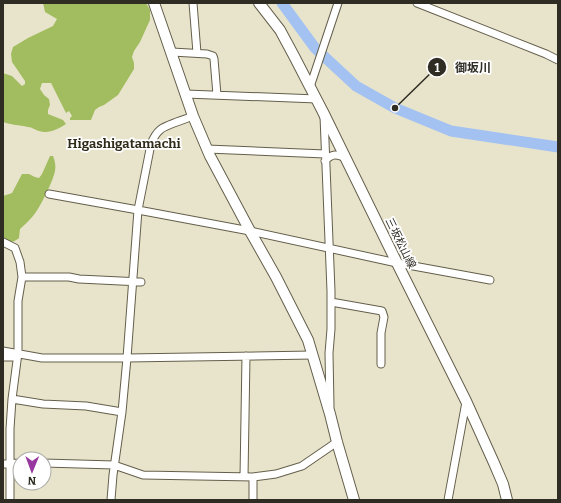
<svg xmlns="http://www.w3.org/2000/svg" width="561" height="503" viewBox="0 0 561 503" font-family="Bitter,'Noto Sans JP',serif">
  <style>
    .forest { fill: #a2bd5f }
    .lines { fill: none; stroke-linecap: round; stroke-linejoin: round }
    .river { stroke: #a4c2f1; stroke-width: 11 }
    .street-casing { stroke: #645f4b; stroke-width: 9 }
    .secondary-casing { stroke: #645f4b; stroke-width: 12 }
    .street { stroke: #fff; stroke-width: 7 }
    .secondary { stroke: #fff; stroke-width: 10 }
    .labels { text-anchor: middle; stroke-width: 3.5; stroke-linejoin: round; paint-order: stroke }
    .street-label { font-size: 11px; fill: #2e2c23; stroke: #fff }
    .quarter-label { font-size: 13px; font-weight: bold; fill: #302c19; stroke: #fff }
    .leader { fill: none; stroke: #2e2c23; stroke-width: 1.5 }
    .callout-dot { fill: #2e2c23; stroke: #fff; stroke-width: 1.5 }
    .mark-label { font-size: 12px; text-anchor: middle; font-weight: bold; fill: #fff }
    .callout-label { font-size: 12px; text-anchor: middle; font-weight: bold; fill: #2e2c23; stroke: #fff; stroke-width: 3.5; stroke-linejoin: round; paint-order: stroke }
  </style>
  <rect width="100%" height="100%" fill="#e8e4cc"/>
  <path class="forest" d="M43 3H146L150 10V20L140 42 134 51 132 57 134 63V69L118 95 104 105 99 107 95 110 91 120H70V118L72 116 69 111 66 113 51 83H42L40 89 44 95 49 99 50 105 48 110V114L63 120 66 124C58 129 49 134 39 131 35 130 32 127 28 127 19 125 11 125 3 122V73L12 76 22 86 25 84V81L12 62 11 54 13 47 28 38 53 26 57 19 45 12Z
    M50 156H53C55 161 56 166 55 171 53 181 40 208 33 216 29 221 24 225 20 229L19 238C13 243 10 243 3 240V196L12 193 22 174H29L35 177 39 178 42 174Z"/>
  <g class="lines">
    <path class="river" d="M282 3 315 48 356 86 395 108 451 131 558 147"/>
    <g class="street-casing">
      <path id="street" d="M193 3 197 53
        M417 3 546 54 558 60
        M172 52 207 54 213 56 214 59 217 95
        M310 87 338 3
        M186 94 317 99
        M324 116 331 291V329L329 353 330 406
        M207 149 325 154
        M325 161C332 153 337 154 346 158
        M49 194 138 210 250 231 397 263 490 280
        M3 242 15 248 20 262 22 277 18 301V353L12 399 10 429V500
        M22 277H69L79 279 141 282
        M331 302 382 311 384 317 381 333V364
        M3 351 42 358H127L313 355
        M3 357H17
        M12 399 43 404 86 406 122 412
        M44 463 114 465 143 475 253 477 276 474 302 466 337 442
        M3 464 20 463
        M244 477 246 356
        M253 477V500
        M111 500 113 475 122 412 127 358 138 210 151 144C153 139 155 134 160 130 165 125 184 120 193 116
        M448 500 466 402"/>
    </g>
    <g class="secondary-casing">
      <path id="secondary" d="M154 3 193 116 210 156 250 231 276 277 308 340 330 414 337 442 354 500
        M259 3 280 30 294 56 323 112 397 263 466 401 494 463 503 484 507 500"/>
    </g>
    <use href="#street" class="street"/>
    <use href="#secondary" class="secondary"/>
  </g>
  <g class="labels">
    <g class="street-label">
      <text transform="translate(401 243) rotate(64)" y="4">三坂松山線</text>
    </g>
    <g class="quarter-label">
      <text x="124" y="148">Higashigatamachi</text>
    </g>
  </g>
  <path class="leader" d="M395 108L437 67"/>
  <g class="callout-dot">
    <circle cx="395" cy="108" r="4"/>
    <circle cx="437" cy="67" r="10"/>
  </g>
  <g class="mark-label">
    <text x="437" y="72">1</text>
  </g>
  <g class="callout-label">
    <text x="473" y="72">御坂川</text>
  </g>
  <rect width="561" height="503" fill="none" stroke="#2e2c23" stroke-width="8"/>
  <g transform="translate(32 471) rotate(181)"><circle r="19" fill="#ffffff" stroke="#ababa7"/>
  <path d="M0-3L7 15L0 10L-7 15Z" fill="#9738a1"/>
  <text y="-6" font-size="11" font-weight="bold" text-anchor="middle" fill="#2e2c23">N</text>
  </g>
</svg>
